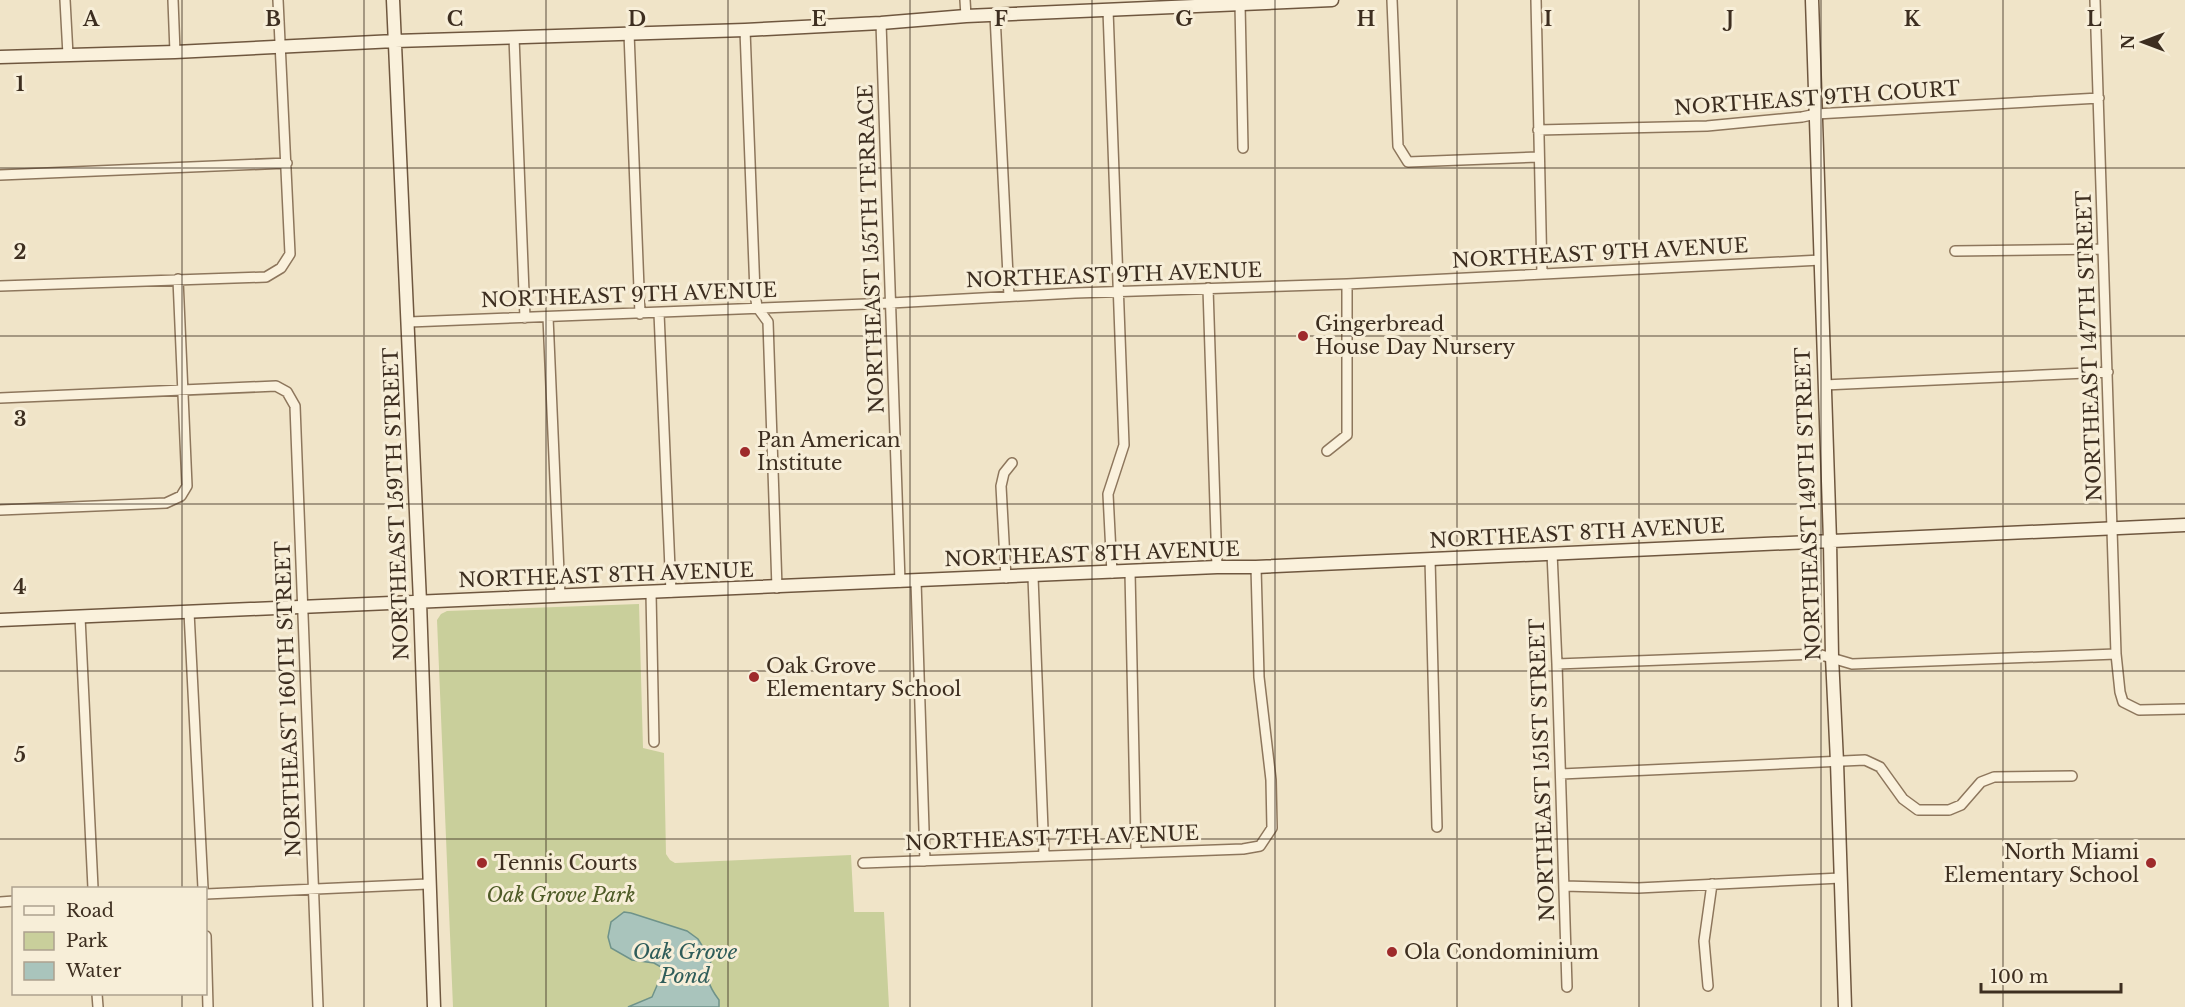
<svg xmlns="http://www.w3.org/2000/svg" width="2185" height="1007" viewBox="0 0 2185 1007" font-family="'Libre Baskerville',serif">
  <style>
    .green { fill: #c9cf9b }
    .water { fill: #a9c4bc; stroke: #6f938a; stroke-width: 1.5 }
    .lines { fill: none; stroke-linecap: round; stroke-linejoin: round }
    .street-casing { stroke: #8d765c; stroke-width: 12 }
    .secondary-casing { stroke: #6f573f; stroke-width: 15 }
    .street { stroke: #faf1dc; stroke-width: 9 }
    .secondary { stroke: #faf1dc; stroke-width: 12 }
    .grid { fill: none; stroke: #3d2e20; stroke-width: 1.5; stroke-opacity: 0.55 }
    .poi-dot { fill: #9e2a2b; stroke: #f7eed8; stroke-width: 2 }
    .labels { text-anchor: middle; stroke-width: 6; stroke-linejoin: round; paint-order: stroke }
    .street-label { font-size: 20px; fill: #3d2e20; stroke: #f7eed8 }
    .poi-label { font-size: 20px; fill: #3d2e20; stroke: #f7eed8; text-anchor: start }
    .park-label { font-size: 20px; font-style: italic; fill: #4d5a26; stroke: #f7eed8 }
    .water-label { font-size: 21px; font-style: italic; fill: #2f5d5a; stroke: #f7eed8 }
    .grid-label { font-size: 20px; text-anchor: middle; font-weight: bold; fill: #3d2e20; stroke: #f7eed8; stroke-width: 6; stroke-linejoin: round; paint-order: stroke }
  </style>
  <rect width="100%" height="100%" fill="#f0e4c8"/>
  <path class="green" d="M639 604 643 748 664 753 666 854 670 860 675 863 851 855 854 912H884L889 1007H453L437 620 441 614 447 611Z"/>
  <path class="water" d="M624 912 631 913 687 931 698 939 711 960C707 980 707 984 719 1000V1007H628L652 997 662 974 661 967 654 963 632 960 611 948 608 937 611 922Z"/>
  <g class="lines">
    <g class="street-casing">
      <path id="street" d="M65 0 68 55
        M173 0 175 52
        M965 0 966 16
        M1392 0 1398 146 1408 162 1538 157
        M1536 0 1542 274
        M2095 0 2116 654 2120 692 2123 702 2139 710 2185 709
        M1240 4 1243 148
        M1108 10 1124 445 1108 494 1112 573
        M995 15 1009 296
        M881 23 900 582
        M745 30 755 293 757 307 768 322 777 588
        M629 33 640 314
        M514 37 525 318
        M1538 130 1707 126 1802 117 1816 114 2099 98
        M0 175 287 163
        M1955 251 2103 249
        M0 286 266 277 281 268 290 254 278 0
        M1208 288 1217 567
        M659 313 671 592
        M548 317 560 596
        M409 322 891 303 1075 293 1347 284 1821 260
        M1824 385 2108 372
        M0 398 276 386 287 392 295 406 318 1007
        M1327 451 1347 435V284
        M0 510 166 503 181 496 187 486 178 279
        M1552 553 1557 664 1567 987
        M1430 559 1437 827
        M1130 572 1136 852
        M1033 577 1044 855
        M1006 578 1001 486 1004 473 1012 463
        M916 581 925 861
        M651 593 654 742
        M189 612 203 888
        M80 617 93 888
        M1557 664 1818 654 1852 664 2116 654
        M1561 774 1865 760 1880 767 1903 799 1918 810H1949L1961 805 1981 782 1994 777 2072 776
        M863 863 1243 849 1260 846 1272 828 1271 780 1259 677 1256 567
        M1564 886 1638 888 1841 878
        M206 894 428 884
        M0 902 14 901
        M206 936 208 1007
        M1708 986 1704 941 1712 884
        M97 994 98 1007"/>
    </g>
    <g class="secondary-casing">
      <path id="secondary" d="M393 0 420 602 434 1007
        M1812 0 1830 541 1832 657 1837 762 1845 1007
        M0 57 175 52 395 41 745 30 881 23 966 16 1332 0
        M0 620 1217 567H1256L2185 525"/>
    </g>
    <use href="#street" class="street"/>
    <use href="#secondary" class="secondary"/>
  </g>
  <path class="grid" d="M182 0V888M364 0V1007M546 0V1007M728 0V1007M910 0V1007M1092 0V1007M1275 0V1007M1457 0V1007M1639 0V1007M1821 0V1007M2003 0V1007M0 168H2185M0 336H2185M0 504H2185M0 671H2185M0 839H2185M182 994V1007"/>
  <g class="poi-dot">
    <circle cx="1303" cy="336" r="6"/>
    <circle cx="745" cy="452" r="6"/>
    <circle cx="754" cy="677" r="6"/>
    <circle cx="482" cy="863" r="6"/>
    <circle cx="2151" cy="863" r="6"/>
    <circle cx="1392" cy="952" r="6"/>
  </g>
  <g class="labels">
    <g class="street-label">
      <text transform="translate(1817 98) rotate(-4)" y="7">NORTHEAST 9TH COURT</text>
      <text transform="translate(871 249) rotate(-92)" y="7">NORTHEAST 155TH TERRACE</text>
      <text transform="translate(1600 253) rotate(-3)" y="7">NORTHEAST 9TH AVENUE</text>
      <text transform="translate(1114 275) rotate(-2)" y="7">NORTHEAST 9TH AVENUE</text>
      <text transform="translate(629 295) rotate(-2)" y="7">NORTHEAST 9TH AVENUE</text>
      <text transform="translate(2089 346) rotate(-92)" y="7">NORTHEAST 147TH STREET</text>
      <text transform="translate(396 504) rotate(-92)" y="7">NORTHEAST 159TH STREET</text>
      <text transform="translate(1808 504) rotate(-92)" y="7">NORTHEAST 149TH STREET</text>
      <text transform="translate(1577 533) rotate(-3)" y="7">NORTHEAST 8TH AVENUE</text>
      <text transform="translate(1092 554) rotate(-2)" y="7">NORTHEAST 8TH AVENUE</text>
      <text transform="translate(606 575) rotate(-2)" y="7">NORTHEAST 8TH AVENUE</text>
      <text transform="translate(288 699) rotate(-92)" y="7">NORTHEAST 160TH STREET</text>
      <text transform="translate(1542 770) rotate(-92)" y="7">NORTHEAST 151ST STREET</text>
      <text transform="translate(1052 838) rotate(-2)" y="7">NORTHEAST 7TH AVENUE</text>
    </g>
    <g class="poi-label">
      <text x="1315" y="331">Gingerbread<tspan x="1315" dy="23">House Day Nursery</tspan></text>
      <text x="757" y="447">Pan American<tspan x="757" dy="23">Institute</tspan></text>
      <text x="766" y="673">Oak Grove<tspan x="766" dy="23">Elementary School</tspan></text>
      <text x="2139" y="859" text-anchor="end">North Miami<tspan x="2139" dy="23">Elementary School</tspan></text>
      <text x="494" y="870">Tennis Courts</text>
      <text x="1404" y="959">Ola Condominium</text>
    </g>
    <g class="park-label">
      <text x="561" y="902">Oak Grove Park</text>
    </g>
    <g class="water-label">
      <text x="685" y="959">Oak Grove<tspan x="685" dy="24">Pond</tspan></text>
    </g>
  </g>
  <g class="grid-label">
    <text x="91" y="26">A</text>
    <text x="273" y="26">B</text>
    <text x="455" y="26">C</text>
    <text x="637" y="26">D</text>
    <text x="819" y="26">E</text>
    <text x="1001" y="26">F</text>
    <text x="1184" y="26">G</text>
    <text x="1366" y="26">H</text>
    <text x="1548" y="26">I</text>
    <text x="1730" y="26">J</text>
    <text x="1912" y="26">K</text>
    <text x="2094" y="26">L</text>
    <text x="20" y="91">1</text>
    <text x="20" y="259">2</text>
    <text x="20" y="426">3</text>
    <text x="20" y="594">4</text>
    <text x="20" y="762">5</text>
  </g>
  <rect x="12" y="887" width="195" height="108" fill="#f7eed8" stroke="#ada18e" stroke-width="1.5"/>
  <rect x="24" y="906" width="30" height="9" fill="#faf1dc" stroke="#ada18e" stroke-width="1.5"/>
  <text x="66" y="917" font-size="18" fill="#3d2e20">Road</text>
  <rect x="24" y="932" width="30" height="18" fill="#c9cf9b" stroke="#ada18e" stroke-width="1.5"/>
  <text x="66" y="947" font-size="18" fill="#3d2e20">Park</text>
  <rect x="24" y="962" width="30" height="18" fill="#a9c4bc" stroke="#ada18e" stroke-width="1.5"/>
  <text x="66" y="977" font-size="18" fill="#3d2e20">Water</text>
  <g transform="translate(2143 42) rotate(270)" stroke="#f7eed8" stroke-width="4.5" paint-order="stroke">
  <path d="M0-4.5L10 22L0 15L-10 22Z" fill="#3d2e20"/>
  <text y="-9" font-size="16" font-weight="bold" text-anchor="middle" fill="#3d2e20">N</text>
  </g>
  <path d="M1981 983v9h140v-9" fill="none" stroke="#3d2e20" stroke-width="3"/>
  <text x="1990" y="983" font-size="18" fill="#3d2e20" stroke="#f7eed8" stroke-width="4.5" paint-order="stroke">100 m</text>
</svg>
